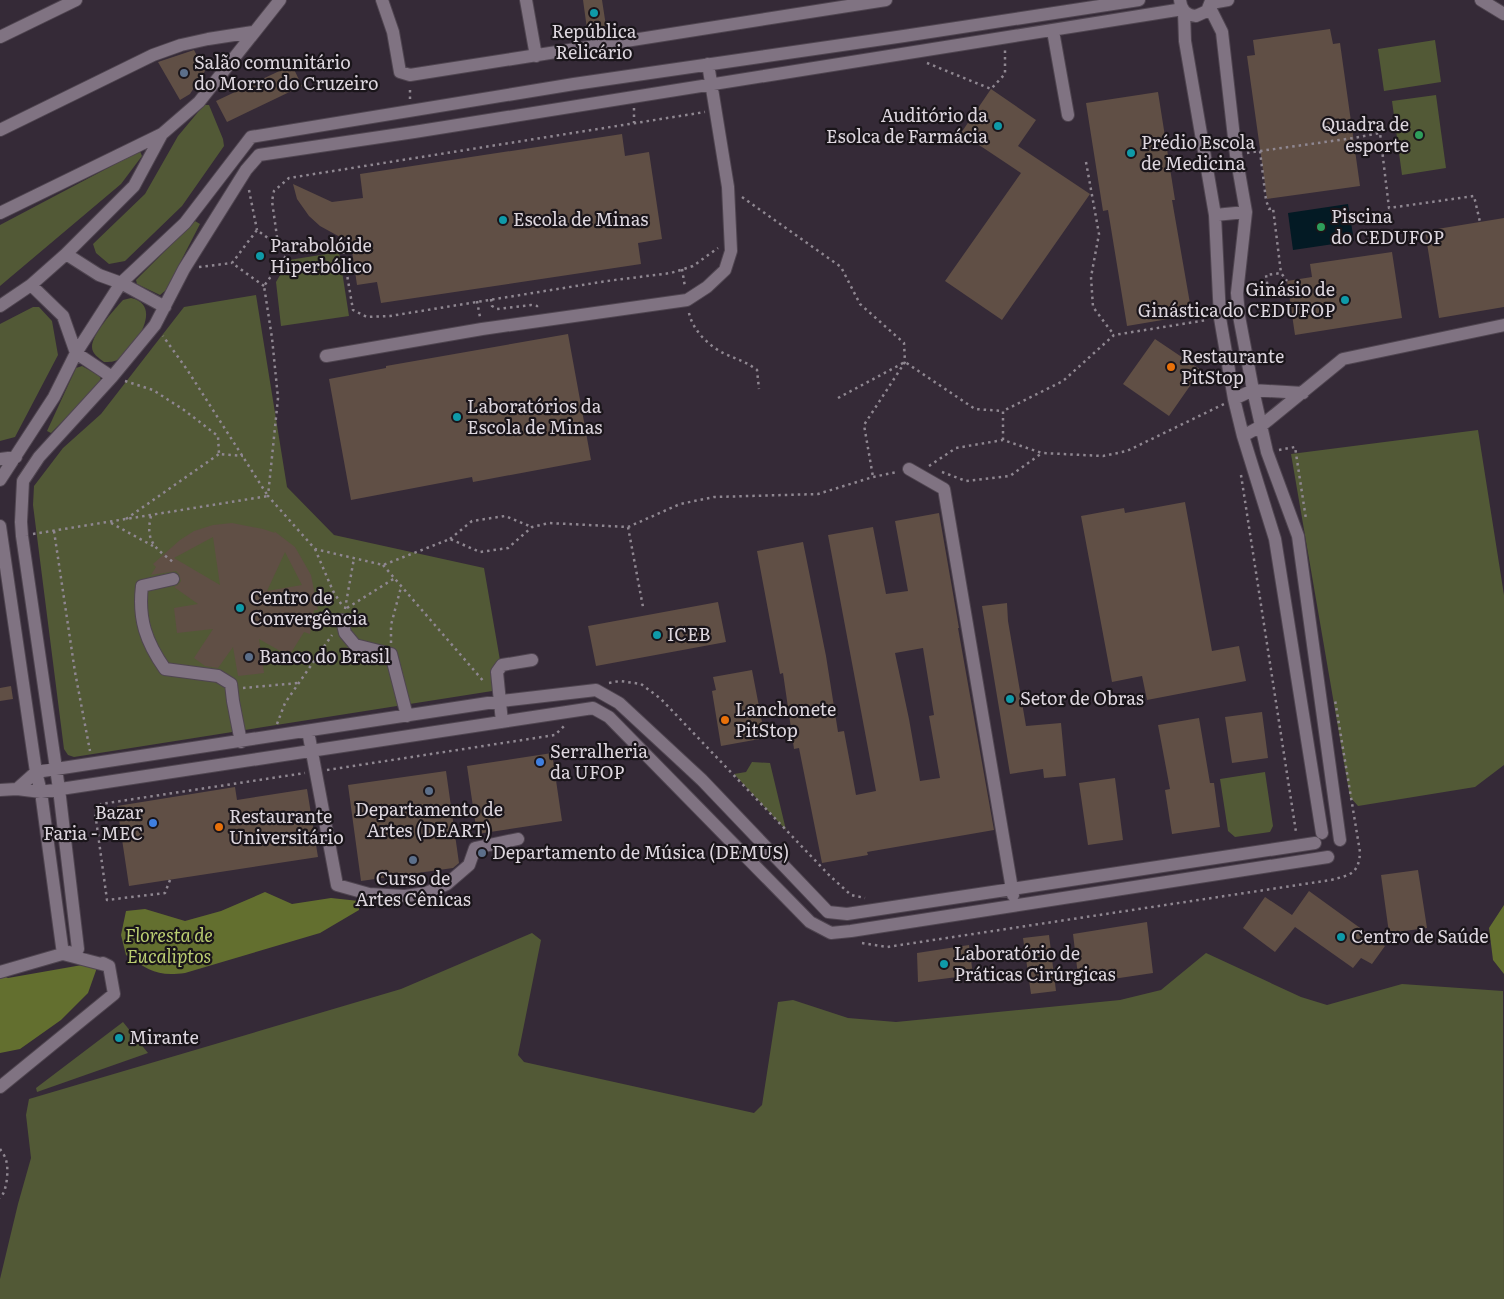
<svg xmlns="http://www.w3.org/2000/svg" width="1504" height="1299" viewBox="0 0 1504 1299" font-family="Literata,serif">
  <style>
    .green { fill: #525936 }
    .forest { fill: #636f2f }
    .water { fill: #031a24 }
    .building { fill: #604f45; fill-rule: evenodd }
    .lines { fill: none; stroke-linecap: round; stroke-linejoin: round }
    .minor-casing { stroke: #4f4550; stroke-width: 14 }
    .path { stroke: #8f8791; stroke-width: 2.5; stroke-dasharray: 2.5 4; stroke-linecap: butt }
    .minor { stroke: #807382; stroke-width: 12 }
    .culture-dot { fill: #0f9aa8; stroke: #1a151a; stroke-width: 2 }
    .service-dot { fill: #5c6f8a; stroke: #1a151a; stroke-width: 2 }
    .leisure-dot { fill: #2e9e5b; stroke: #1a151a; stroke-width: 2 }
    .food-dot { fill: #e8710a; stroke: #1a151a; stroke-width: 2 }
    .shop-dot { fill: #3f7fe0; stroke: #1a151a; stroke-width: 2 }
    .labels { text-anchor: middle; stroke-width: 4.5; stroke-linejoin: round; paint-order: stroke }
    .poi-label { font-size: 18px; fill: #ddd6de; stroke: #1a151a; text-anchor: start }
    .park-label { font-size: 18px; font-style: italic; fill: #bacd71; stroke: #1a151a }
  </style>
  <rect width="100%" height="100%" fill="#352a37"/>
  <path class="green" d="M1435 40 1441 82 1384 91 1378 49Z
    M1436 95 1446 168 1402 175 1392 101Z
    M204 105H209L223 139 224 146 182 206 125 261 109 264 96 253 93 244 145 194 178 136Z
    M140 151 142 156 121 184 0 286V225Z
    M195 221 200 224 166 290 160 295 137 284 136 280Z
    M339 252 349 316 281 326 276 282 289 260Z
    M256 295 287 487 334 535 484 568 505 689 74 757 68 755 64 749 33 505 34 486 63 448 101 414 184 307Z
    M131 298C164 305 135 348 119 359 114 362 110 362 104 362 99 358 92 354 92 347 92 334 114 310 123 300Z
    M33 307H39L52 321 58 355 15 437 0 441V324Z
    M82 366 100 376 101 382 51 433 47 431 76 368Z
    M1478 430 1504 595V765L1475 787 1358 806 1350 797 1291 454Z
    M752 762 770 763 786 830 734 774 746 772Z
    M1265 772 1273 826 1270 832 1235 837 1228 831 1220 779Z
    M532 933 541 940 518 1055 524 1062 754 1113 762 1105 778 1002 793 1000 848 1018 896 1022 1120 1000 1161 990 1206 953 1301 997 1327 1005 1402 984 1503 991 1504 1299H0V1279L18 1204 31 1158 26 1115 29 1099 401 989Z
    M123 1022 148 1053 37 1092 36 1088Z"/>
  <path class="forest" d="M265 892 292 904 331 898 359 901V910L320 933 185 973C157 977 149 970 126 955L121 935 126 911 145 909 185 921 221 911Z
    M1504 905V974L1493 960 1489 928Z
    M99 962 88 993 61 1020 20 1049 0 1053V975L8 978Z"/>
  <path class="water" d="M1348 204 1354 241 1293 250 1288 213Z"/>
  <path class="building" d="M583 0H602L606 26 587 29Z
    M1330 29 1333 44 1340 43 1360 186 1267 199 1247 56 1255 55 1253 40Z
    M194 50 205 71 190 94 180 100 158 62Z
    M292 65 302 86 227 122 216 101Z
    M991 89 1036 120 1018 146 1090 194 1002 320 945 281 1021 173 961 133Z
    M1158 92 1175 200H1172L1192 315 1127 326 1108 210 1103 211 1086 103Z
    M622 134 625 156 649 152 662 239 638 243 641 264 381 303 377 282 357 285 350 237H340L320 226 309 216 297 199 293 184 332 202 363 198 360 174Z
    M1504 218V307L1439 318 1425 231Z
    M1392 252 1402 318 1295 335 1287 281 1312 277 1310 264Z
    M568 334 591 460 473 482 472 477 351 500 329 379 386 368V366Z
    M1155 339 1201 370 1169 416 1123 384Z
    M1185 502 1212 651 1239 646 1246 681 1147 700 1142 676 1112 682 1081 516 1124 508 1125 513Z
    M939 513 959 628H958L994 830 867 852 868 855 822 863 799 748 794 749 783 673 780 674 757 551 803 542 826 656 838 732 844 731 856 795 876 791 828 535 873 527 886 594 908 591 895 521ZM923 648 934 715 929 716 940 778 920 781 909 719 895 653Z
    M232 523 263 529 275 533 274 531 295 547 311 575 318 610H314L310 634 304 632 289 656 259 639 264 673 238 676 233 647 218 668 205 666 194 658 213 629 177 633 174 608 198 604 174 587 178 585 181 581 179 574 176 571 151 575 156 567 153 564 180 540 194 531 213 525ZM213 537 220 585 174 558ZM285 552 302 585 267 591Z
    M718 602 726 642 596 666 588 626Z
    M1007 603 1008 621 1026 726 1061 723 1066 776 1044 778 1043 769 1010 774 982 606Z
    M752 670 765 738 721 746 712 691 716 690 713 677Z
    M11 686 13 699 0 701V688Z
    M1262 712 1268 758 1232 763 1225 717Z
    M1199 718 1210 783H1214L1220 827 1172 834 1165 790 1170 789 1158 725Z
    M552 753 562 821 477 834 467 766Z
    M446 771 459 863 453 868 361 881 348 785Z
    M1115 778 1123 840 1088 845 1079 783Z
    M235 787 237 800 307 789 318 857 129 886 117 806Z
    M1418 870 1427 928 1389 933 1381 875Z
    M1309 891 1385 946 1372 964 1361 958 1353 968 1295 927 1275 952 1243 928 1265 897 1292 915Z
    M1147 922 1153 973 1079 984 1073 934Z
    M1049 935 1056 991 1031 994 1023 938Z
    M969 945 973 975 918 982 917 953Z"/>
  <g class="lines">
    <g class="minor-casing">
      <path id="minor" d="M382 0 393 32 400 72 410 75 886 0
        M526 0 536 56
        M1180 0C1181 10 1186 15 1196 16L1207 11 1211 1
        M1481 0 1504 14
        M1211 3 1228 0
        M1210 8 1222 32 1236 155 1246 212 1237 293 1239 316 1253 390 1267 452 1298 536 1340 840
        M1184 12 1185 41 1215 215 1220 318 1234 399 1243 436 1275 539 1322 833
        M1053 31 1068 115
        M0 37 76 0
        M0 130 153 55 181 45 208 39 253 32
        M0 213 162 134
        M1215 215 1246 212
        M66 254 99 275 121 283 165 307
        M31 285 63 316 76 353 112 377
        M0 306 31 285 66 254 134 186 162 134 199 102 280 0
        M326 356 482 329 687 300 707 287 725 270 731 251 728 187 708 64
        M1234 399 1253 390 1303 393
        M1243 436 1261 426 1343 359 1504 325
        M0 459 16 457
        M909 469 944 489 1013 895
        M0 480 54 397 76 353 121 283 185 223 251 137 574 84 904 36 1139 0
        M0 526 36 772 41 792 63 954 109 966
        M173 579 142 586C138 619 146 642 165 669L218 676 231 684 233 701 241 742
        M342 620 345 633 355 645 391 654 407 716
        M502 722 497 672 502 665 532 660
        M308 731 337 885 369 894 405 896 426 893 447 884 469 865 475 848 518 839
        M17 789 36 772 501 701 596 690 619 703 702 780 828 912 847 914 1315 843
        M0 790 17 789 41 792 593 708 609 717 810 922 831 933 851 931 1328 857
        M78 949 59 789 22 536 21 522 23 481 39 457 112 377 155 325 184 269 246 170 259 155 414 132 1183 9
        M0 972 69 952
        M0 1087 114 994 109 966 103 963"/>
    </g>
    <path class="path" d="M927 63 991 89 1005 74V49
      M410 99V87
      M634 108V123
      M1260 151 1354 138 1380 133 1389 208 1474 196 1480 222
      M1247 153 1260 151 1266 200 1269 209 1273 208 1281 273
      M1086 162 1099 234 1091 277 1093 307 1114 335
      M249 190 257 230
      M742 197 841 267 860 304 904 343 905 362 864 425 873 477
      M278 244 272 201 274 191 289 178 705 112
      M342 245 353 310 367 317 390 316 607 281 671 273 693 266 718 248
      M288 253 351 244
      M199 267 232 263
      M682 269 685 287
      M264 286 232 263 257 230 288 253 264 286 272 338 278 398 268 496 315 549 383 565 450 539 480 552 508 548 532 527 549 523 628 527 680 504 714 497 818 494 873 477 897 472
      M1248 292 1268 290 1266 275 1281 273 1287 281
      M491 299 492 306 497 309 531 305 537 306V309
      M477 301 480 317
      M689 313C693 331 709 346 725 354 736 359 747 362 757 370L759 389
      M125 381 153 390 184 410 218 436 219 454 243 456
      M838 398 905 362 975 409 1002 411
      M1003 440V411L1063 381 1114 335 1207 320
      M1279 450 1295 447 1306 519
      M929 466 956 448 1003 440 1042 453 1103 456 1127 451 1224 404
      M942 472 966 481 1010 476 1042 453
      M1241 475 1296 832H1295
      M151 516C145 541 155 548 173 562
      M126 519 219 454
      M111 523 153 546
      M628 527 643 607
      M54 531 75 672 90 751
      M33 534 268 496 188 371 163 336
      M450 539 472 521 505 516 532 527
      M315 549 333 591 343 607
      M383 565 485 683
      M347 608 395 578
      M345 609 354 558
      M391 643V625L401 587
      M609 683 620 681 641 684 661 699 830 876 851 895 865 898
      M243 688 298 683
      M277 724 285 703 332 635
      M327 770 555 735 565 725
      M170 880 165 893 107 900 95 812 101 804 305 773
      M862 943 887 947 1331 880C1350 875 1359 874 1360 852L1335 700
      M0 1149C2 1152 5 1156 6 1160 9 1169 7 1192 0 1198"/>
    <use href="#minor" class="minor"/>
  </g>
  <g class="culture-dot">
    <circle cx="594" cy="13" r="5"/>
    <circle cx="998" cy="126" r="5"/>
    <circle cx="1131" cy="153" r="5"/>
    <circle cx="503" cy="220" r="5"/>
    <circle cx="260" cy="256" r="5"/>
    <circle cx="1345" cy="300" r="5"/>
    <circle cx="457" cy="417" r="5"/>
    <circle cx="240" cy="608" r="5"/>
    <circle cx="657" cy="635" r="5"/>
    <circle cx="1010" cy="699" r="5"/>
    <circle cx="1341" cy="937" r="5"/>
    <circle cx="944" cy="964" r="5"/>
    <circle cx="119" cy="1038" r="5"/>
  </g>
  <g class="service-dot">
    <circle cx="184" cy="73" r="5"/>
    <circle cx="249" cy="657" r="5"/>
    <circle cx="429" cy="791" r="5"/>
    <circle cx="482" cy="853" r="5"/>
    <circle cx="413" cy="860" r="5"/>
  </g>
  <g class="leisure-dot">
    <circle cx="1419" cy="135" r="5"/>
    <circle cx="1321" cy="227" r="5"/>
  </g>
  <g class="food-dot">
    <circle cx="1171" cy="367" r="5"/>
    <circle cx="725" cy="720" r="5"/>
    <circle cx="219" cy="827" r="5"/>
  </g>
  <g class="shop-dot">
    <circle cx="540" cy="762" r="5"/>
    <circle cx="153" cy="823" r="5"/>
  </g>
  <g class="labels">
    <g class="poi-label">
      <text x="594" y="38" text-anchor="middle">República<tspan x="594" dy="21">Relicário</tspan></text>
      <text x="194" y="69">Salão comunitário<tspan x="194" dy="21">do Morro do Cruzeiro</tspan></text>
      <text x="988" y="122" text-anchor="end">Auditório da<tspan x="988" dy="21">Esolca de Farmácia</tspan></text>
      <text x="1409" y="131" text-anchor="end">Quadra de<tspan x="1409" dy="21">esporte</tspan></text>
      <text x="1141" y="149">Prédio Escola<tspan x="1141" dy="21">de Medicina</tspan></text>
      <text x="1331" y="223">Piscina<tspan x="1331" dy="21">do CEDUFOP</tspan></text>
      <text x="513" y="226">Escola de Minas</text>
      <text x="270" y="252">Parabolóide<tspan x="270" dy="21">Hiperbólico</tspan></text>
      <text x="1335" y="296" text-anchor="end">Ginásio de<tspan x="1335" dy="21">Ginástica do CEDUFOP</tspan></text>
      <text x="1181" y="363">Restaurante<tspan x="1181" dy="21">PitStop</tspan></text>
      <text x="467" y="413">Laboratórios da<tspan x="467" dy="21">Escola de Minas</tspan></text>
      <text x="250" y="604">Centro de<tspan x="250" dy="21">Convergência</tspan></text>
      <text x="667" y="641">ICEB</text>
      <text x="259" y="663">Banco do Brasil</text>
      <text x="1020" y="705">Setor de Obras</text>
      <text x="735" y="716">Lanchonete<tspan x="735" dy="21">PitStop</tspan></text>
      <text x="550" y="758">Serralheria<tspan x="550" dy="21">da UFOP</tspan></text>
      <text x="429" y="816" text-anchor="middle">Departamento de<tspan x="429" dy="21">Artes (DEART)</tspan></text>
      <text x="143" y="819" text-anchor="end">Bazar<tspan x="143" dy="21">Faria - MEC</tspan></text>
      <text x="229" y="823">Restaurante<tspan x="229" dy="21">Universitário</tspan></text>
      <text x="492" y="859">Departamento de Música (DEMUS)</text>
      <text x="413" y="885" text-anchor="middle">Curso de<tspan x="413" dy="21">Artes Cênicas</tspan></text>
      <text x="1351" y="943">Centro de Saúde</text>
      <text x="954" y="960">Laboratório de<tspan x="954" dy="21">Práticas Cirúrgicas</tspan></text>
      <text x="129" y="1044">Mirante</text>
    </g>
    <g class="park-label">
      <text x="169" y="942">Floresta de<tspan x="169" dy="21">Eucaliptos</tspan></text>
    </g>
  </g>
</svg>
